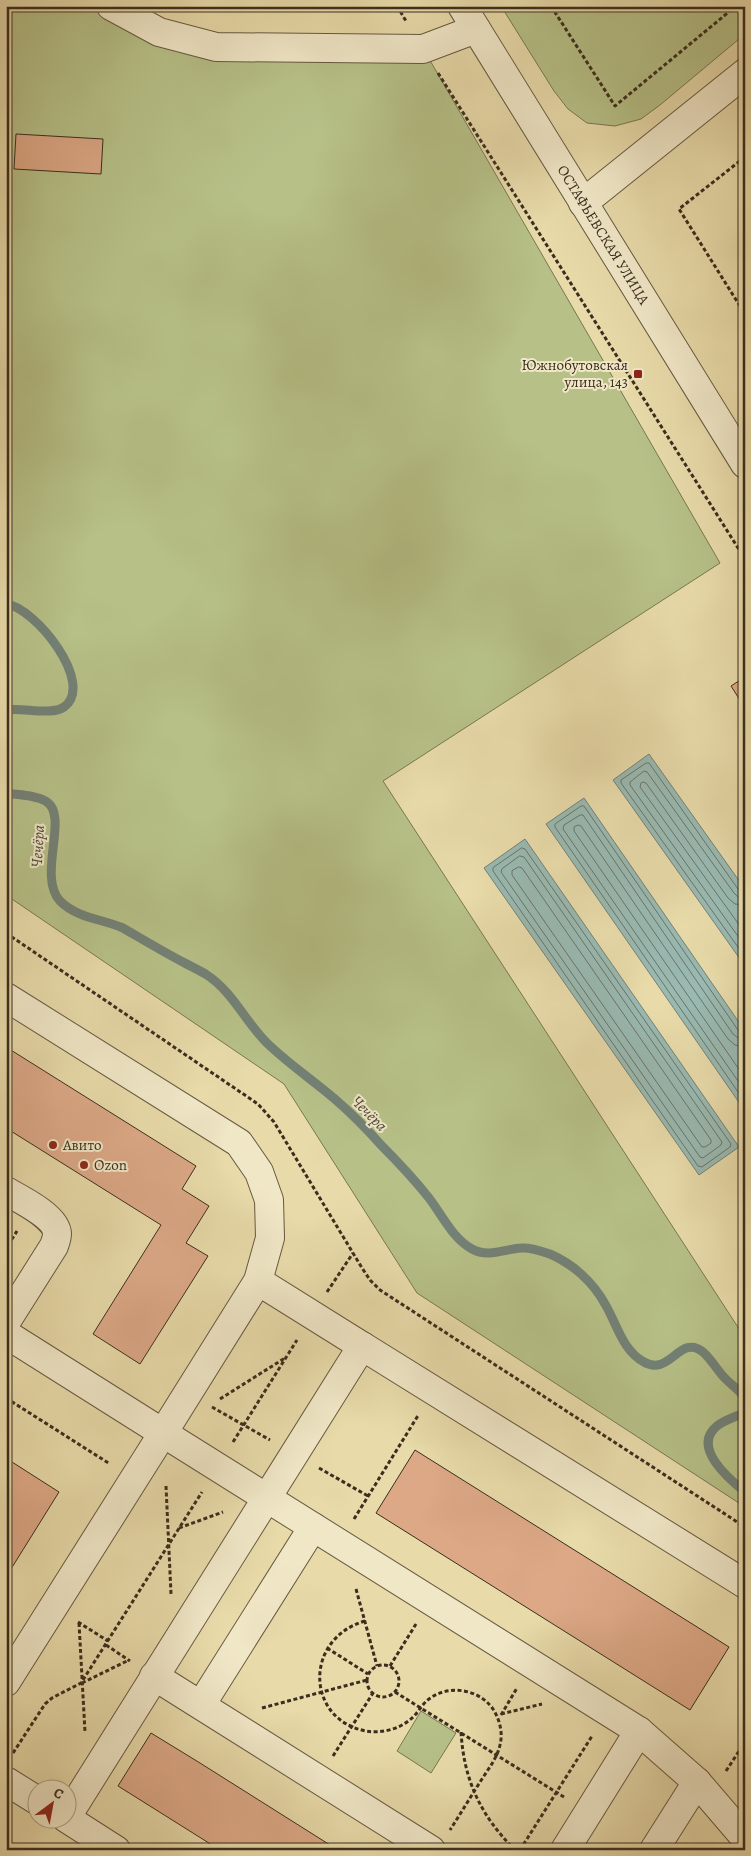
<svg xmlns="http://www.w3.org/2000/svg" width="751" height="1856" viewBox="0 0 751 1856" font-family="Alegreya,serif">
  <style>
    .green { fill: #b6c087; stroke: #787752 }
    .water { fill: #99b9b1; stroke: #738176 }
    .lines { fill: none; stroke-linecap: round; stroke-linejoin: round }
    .shore { stroke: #6a7468; stroke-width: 1 }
    .stream { stroke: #738176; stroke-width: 9 }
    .building { fill: #dca886; stroke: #3b2e1e }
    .minor-casing { stroke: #665941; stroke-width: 30 }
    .path { stroke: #3b2e1e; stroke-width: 3; stroke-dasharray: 4 2.5; stroke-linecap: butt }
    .minor { stroke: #f0e7c7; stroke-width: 28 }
    .poi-dot { fill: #8f2418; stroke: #f0e7c7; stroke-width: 2 }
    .labels { text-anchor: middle; stroke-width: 4; stroke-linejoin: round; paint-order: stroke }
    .street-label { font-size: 15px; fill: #3b2e1e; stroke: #f0e7c7 }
    .poi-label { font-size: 15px; fill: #3b2e1e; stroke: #f0e7c7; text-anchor: start }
    .water-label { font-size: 16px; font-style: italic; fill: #4e4a3b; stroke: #f0e7c7 }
  </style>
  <rect width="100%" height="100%" fill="#e8daa9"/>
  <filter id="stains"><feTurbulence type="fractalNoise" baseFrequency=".004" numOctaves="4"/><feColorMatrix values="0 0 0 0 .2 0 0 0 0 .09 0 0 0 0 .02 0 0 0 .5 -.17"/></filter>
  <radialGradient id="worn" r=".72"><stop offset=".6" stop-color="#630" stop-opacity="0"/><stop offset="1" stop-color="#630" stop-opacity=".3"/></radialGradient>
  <path class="green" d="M6 6H111L159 32 428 57 720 563 383 781 745 1338V1507L417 1293 284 1084 6 895Z
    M501 6H745V34L660 105 641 119 615 126 587 123 568 109 554 91Z
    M421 1711 456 1733 431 1773 397 1751Z"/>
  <path class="water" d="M649 754 745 889V966L613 780Z
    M584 798 745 1031V1111L546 824Z
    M525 839 739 1147 699 1175 484 868Z"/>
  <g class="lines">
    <path class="shore" d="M522 848 525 849 731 1144 730 1147 702 1167 698 1166 493 871V868Z
      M520 856 524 857 722 1142 721 1145 703 1158 700 1157 501 872 502 869Z
      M519 867 522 868 711 1140V1143L705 1147H702L512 875V871Z
      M745 892 738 889 649 763H646L621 780V783L745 957
      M745 898 738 897 734 893 647 772 644 771 630 782V785L745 946
      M745 905 735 904 728 898 646 783 643 782 641 783 640 787 745 933
      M745 1033 738 1030 584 806H581L555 824V827L745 1102
      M745 1039 738 1038 733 1034 583 815H580L564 825 563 829 745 1091
      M745 1047 735 1045 728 1039 581 826 578 825 574 827V831L745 1078"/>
    <path class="stream" d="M6 604C35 607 96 684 64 707 51 716 22 707 6 710
      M6 793C18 795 37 795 47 802 69 817 37 876 60 901 77 918 102 919 123 928 142 939 162 951 181 961 190 966 199 970 207 975 233 992 246 1023 268 1044 290 1065 314 1081 336 1100 352 1114 367 1129 381 1145 398 1162 414 1179 429 1198 442 1215 453 1239 472 1249 488 1258 505 1249 521 1248 531 1247 541 1251 550 1254 573 1264 593 1282 605 1304 617 1324 622 1350 644 1362 670 1377 680 1333 703 1352 710 1358 716 1368 722 1375 729 1384 740 1389 745 1399
      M745 1412C736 1417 724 1420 717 1426 691 1447 729 1479 745 1492"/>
  </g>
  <path class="building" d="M16 134 103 139 101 174 14 169Z
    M745 677V708L731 686Z
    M6 1047 196 1166 182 1189 209 1206 186 1243 208 1256 140 1364 93 1334 161 1225 6 1128Z
    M415 1450 729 1647 690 1710 376 1513Z
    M12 1462 59 1492 6 1577V1471Z
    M151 1733 200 1763 338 1850H220L118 1786Z"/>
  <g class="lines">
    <g class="minor-casing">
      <g id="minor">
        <path d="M111 6 159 32 216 47 423 49 476 29"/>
        <path id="s1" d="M462 6 745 464"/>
        <path d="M583 203 745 73"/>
        <path d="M6 997 239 1143 259 1172 269 1200 270 1238 258 1281 163 1433 639 1731 697 1782 654 1850"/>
        <path d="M6 1191C20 1199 57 1217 57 1234 57 1238 55 1243 54 1246L6 1322"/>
        <path d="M6 1334 163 1433 6 1682"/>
        <path d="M362 1346 745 1584"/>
        <path d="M154 1676 431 1850"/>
        <path d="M201 1705 313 1527"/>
        <path d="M6 1781 38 1801"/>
        <path d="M697 1782 745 1838"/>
        <path d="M68 1815 362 1346 258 1281"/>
        <path d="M66 1818 116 1850"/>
        <path d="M565 1850 639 1731"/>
      </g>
    </g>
    <path class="path" d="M397 6 406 21
      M551 6 615 106 736 6
      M438 73 745 559
      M745 157 679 209 745 314
      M6 933 258 1104 274 1122 362 1268 370 1280 380 1290 745 1527
      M6 1243 12 1239 17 1231
      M327 1292 353 1253
      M6 1398 110 1464
      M220 1399 285 1358
      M212 1407 270 1440
      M233 1442 297 1340
      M319 1468 368 1496
      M166 1486 171 1594
      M354 1519 419 1414
      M179 1528 223 1512
      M356 1589 377 1666
      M365 1621C303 1639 306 1720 366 1731 381 1734 400 1729 412 1718 418 1713 422 1704 429 1699 449 1684 479 1689 493 1709 500 1720 503 1733 500 1745 497 1758 489 1768 482 1779 471 1796 461 1813 450 1830
      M78 1622 108 1641
      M79 1623 85 1732
      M106 1645 130 1661
      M327 1648 368 1674
      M367 1681a16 16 0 1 1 32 0a16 16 0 1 1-32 0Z
      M390 1666 416 1624
      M82 1683 129 1660
      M395 1692 564 1797
      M262 1708 367 1680
      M501 1714 542 1704
      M501 1715 517 1688
      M461 1732C464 1781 481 1816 515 1850
      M13 1753 45 1704 52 1698 81 1683 202 1492
      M333 1756 373 1693
      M726 1771 745 1742
      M520 1850 592 1736"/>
    <use href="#minor" class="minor"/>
  </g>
  <g class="poi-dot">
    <rect x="633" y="369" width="10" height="10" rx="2.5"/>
    <circle cx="53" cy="1145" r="5"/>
    <circle cx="84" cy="1165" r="5"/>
  </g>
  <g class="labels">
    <g class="street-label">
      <text dy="5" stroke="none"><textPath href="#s1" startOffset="269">ОСТАФЬЕВСКАЯ УЛИЦА</textPath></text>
    </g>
    <g class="poi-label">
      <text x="628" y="370" text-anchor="end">Южнобутовская<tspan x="628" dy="17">улица, 143</tspan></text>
      <text x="63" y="1150">Авито</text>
      <text x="94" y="1170">Ozon</text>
    </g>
    <g class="water-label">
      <text transform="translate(37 846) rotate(-87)" y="6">Чечёра</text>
      <text transform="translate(370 1113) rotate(45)" y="6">Чечёра</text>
    </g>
  </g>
  <rect width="751" height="1856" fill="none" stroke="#e8daa9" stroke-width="25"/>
  <rect x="8" y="8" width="736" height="1841" fill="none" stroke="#3b2e1e" stroke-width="2.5"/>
  <rect x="12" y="12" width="726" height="1831" fill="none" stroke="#3b2e1e"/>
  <g transform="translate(52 1804) rotate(32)"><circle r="24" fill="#f0e7c7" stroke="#a89d83"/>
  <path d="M0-4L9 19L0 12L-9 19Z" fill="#8f2418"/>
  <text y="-8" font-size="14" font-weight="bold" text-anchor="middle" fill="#3b2e1e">С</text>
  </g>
  <rect width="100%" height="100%" filter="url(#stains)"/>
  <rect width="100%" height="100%" fill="url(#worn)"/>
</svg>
